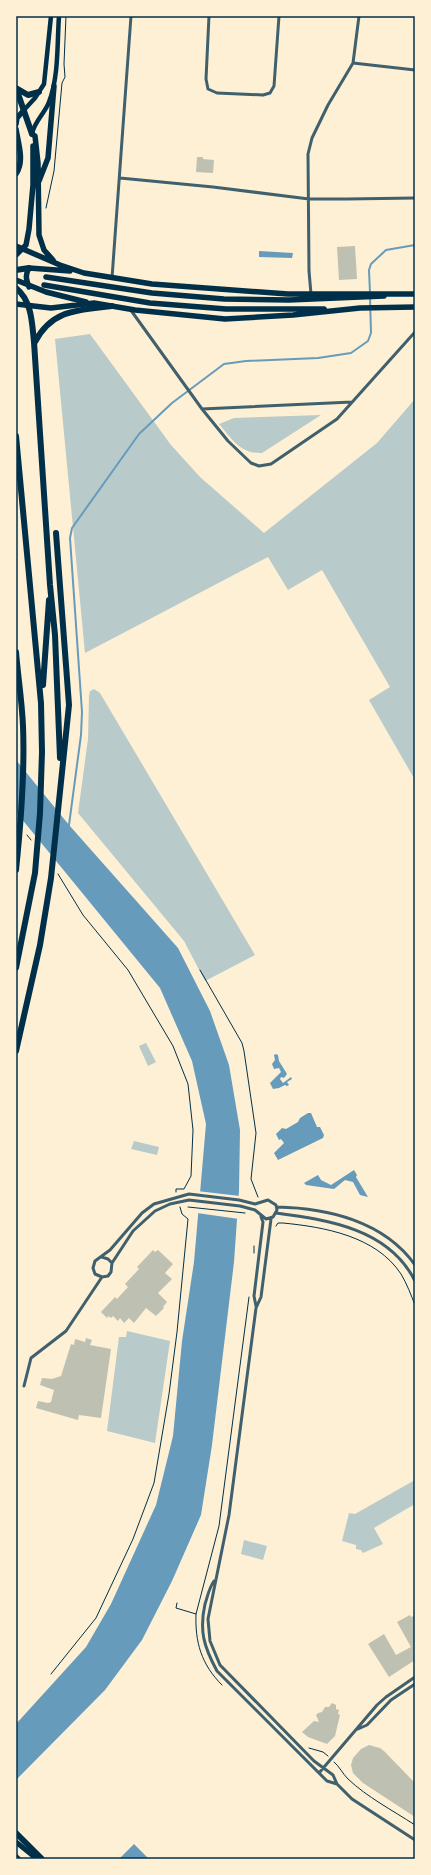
<svg xmlns="http://www.w3.org/2000/svg" width="431" height="1875" viewBox="0 0 431 1875" font-family="'DM Sans',sans-serif">
  <style>
    .green { fill: #b9caca }
    .water { fill: #669bbc }
    .pier { fill: #fdf0d5 }
    .lines { fill: none; stroke-linecap: round; stroke-linejoin: round }
    .stream { stroke: #669bbc; stroke-width: 2 }
    .building { fill: #bec0b2 }
    .path { stroke: #003049; stroke-width: 1 }
    .minor { stroke: #3f606c; stroke-width: 3 }
    .secondary { stroke: #003049; stroke-width: 4.5 }
    .primary { stroke: #003049; stroke-width: 5 }
    .trunk { stroke: #003049; stroke-width: 5.5 }
    .motorway { stroke: #003049; stroke-width: 6 }
    .neatline { fill: none; stroke: #003049; stroke-width: 1.5 }
  </style>
  <rect width="100%" height="100%" fill="#fdf0d5"/>
  <path class="green" d="M90 334 171 445 200 477 264 533 377 443 415 399V780L369 700 390 687 322 570 288 590 268 557 85 653 55 339Z
    M321 415 262 453C240 454 232 439 219 424L234 418Z
    M94 689 100 693 255 955 205 981 184 941 78 813 88 739 89 696 90 691Z
    M146 1043 156 1062 148 1066 139 1046Z
    M134 1141 159 1147 157 1155 131 1149Z
    M127 1331 170 1341 155 1443 107 1431 119 1337H126Z
    M415 1480V1504L374 1528 383 1544 363 1553 361 1550 356 1549V1545L342 1541 349 1513 355 1514Z
    M244 1540 267 1546 263 1560 241 1554Z"/>
  <path class="water" d="M259 251 293 253 292 258 259 257Z
    M16 760 69 825 178 948 210 1011 229 1065 240 1130 239 1191 234 1262 212 1445 201 1515 172 1581 142 1640 105 1690 16 1780V1724L86 1647 111 1604 156 1505 173 1436 182 1341 194 1262 206 1124 192 1061 160 988 16 812Z
    M276 1054 278 1055 279 1061 287 1074 284 1078 281 1077 280 1079 283 1083 291 1077 292 1079 287 1082 289 1085 287 1086 285 1085 279 1088 273 1089 270 1083 281 1072 279 1068 274 1069 272 1064 275 1060 274 1055Z
    M308 1113H311L317 1127H320L324 1135 323 1138 278 1160 274 1153 284 1143 281 1139 279 1140 276 1134 282 1128 286 1129 298 1122 300 1118Z
    M354 1170 357 1175 356 1177 368 1197 360 1195 353 1182 345 1180 334 1189 306 1185 304 1183 318 1175 321 1180 331 1185Z
    M134 1844 149 1859H119Z"/>
  <path class="pier" d="M197 1191 240 1196 239 1219 197 1213Z"/>
  <g class="lines">
    <path class="stream" d="M370 293 369 270 371 264 386 250 415 245
      M69 825 81 735 82 712 70 538 72 528 139 434 172 403 224 364 246 361 318 358 351 353 368 341 371 333 370 297"/>
  </g>
  <path class="building" d="M197 157H203V159L214 160 213 173 196 172Z
    M355 246 357 279 339 280 337 247Z
    M153 1250 155 1252 158 1250 173 1264 165 1273 172 1279 158 1293 167 1302 163 1307 164 1308 156 1316 146 1308 134 1323 129 1318 124 1323 120 1318 118 1321 113 1316 111 1318 108 1316 107 1318 101 1312 115 1297 117 1299 128 1287 125 1284 139 1269 137 1267Z
    M86 1338 92 1340 90 1345 111 1349 101 1418 79 1415 78 1420 36 1408 38 1401 48 1403 51 1402 54 1390 40 1385 42 1378 52 1379 61 1376 71 1344 74 1345 75 1339 85 1342Z
    M410 1615 411 1617 415 1615V1660L389 1677 368 1644 384 1634 396 1655 411 1647 397 1622Z
    M332 1703 336 1705V1709L339 1710 338 1714 340 1715 335 1736 327 1744 308 1737 302 1732 314 1721 319 1722 316 1715 318 1713 322 1712 325 1707H329Z
    M369 1745 380 1748 384 1751 415 1783V1817L363 1783 353 1773 351 1765 353 1758 361 1749Z"/>
  <g class="lines">
    <path class="path" d="M46 208 54 171 62 83 65 77 64 64 66 16
      M27 835 31 840
      M58 874 83 915 128 970 173 1046 188 1084 193 1130 191 1176 184 1189H176V1192
      M200 970 242 1043 244 1051 256 1133 251 1179 258 1197
      M188 1207 245 1213
      M276 1226 278 1223H283C324 1227 376 1236 401 1274 407 1284 411 1295 415 1305
      M254 1253V1246
      M177 1603 176 1608 196 1614 219 1526 249 1297
      M196 1614C195 1642 201 1664 222 1685
      M51 1674 96 1618 133 1539 154 1483 169 1394 177 1332 188 1219 182 1214 180 1207
      M309 1748 323 1752 328 1756
      M334 1762C340 1767 342 1773 348 1779 367 1797 392 1810 415 1825"/>
    <path class="minor" d="M209 16 206 79 208 89 217 93 263 95 270 93 274 86 279 16
      M353 63 415 70
      M120 178 213 187 309 199H347L415 198
      M112 278 131 16
      M311 294 309 271 308 154 312 138 328 105 353 63 359 16
      M130 309 202 409 228 441 251 463 259 466 271 464 337 419 415 332
      M202 409 352 402
      M189 1194 239 1200 255 1204 268 1200 276 1205 277 1210 273 1217 266 1219 255 1210 240 1206 189 1200 170 1204 155 1211 133 1231 112 1263 111 1272 108 1276 102 1277 95 1274 93 1268 95 1261 110 1250 142 1213 154 1204Z
      M277 1207C327 1208 384 1221 415 1265
      M276 1213C329 1220 389 1229 415 1281
      M271 1219 261 1297 256 1308 229 1515 208 1619 210 1641 220 1665 314 1761 333 1775 337 1784 352 1799 415 1840
      M102 1257 108 1259 112 1263
      M256 1306 254 1296 263 1222 261 1217
      M24 1386 31 1358 66 1331 102 1277
      M214 1581C209 1588 208 1595 205 1604 199 1631 204 1647 217 1671L327 1781 337 1784
      M358 1729 367 1725 391 1700 415 1684
      M319 1773 377 1705 386 1697 415 1677"/>
    <path class="secondary" d="M24 110 35 98 44 84 51 16
      M32 134C34 122 45 113 49 102 59 76 57 43 59 16"/>
    <path class="primary" d="M16 1842 37 1859"/>
    <path class="trunk" d="M16 124 17 118 24 110
      M16 129C18 143 25 161 16 174
      M32 134 35 136 38 163 39 235 44 250 53 260
      M39 181 48 158 54 86
      M16 246 60 265 84 273 152 284 288 294H415
      M16 255 26 245 29 229 33 185V146
      M46 277 152 293 224 299 289 300 384 296
      M16 280 46 292 86 302
      M44 285 150 303 226 309H324
      M29 287C26 279 25 275 29 268L70 271
      M16 304 51 308 94 303 135 310 225 319 293 315 360 308 415 307"/>
    <path class="motorway" d="M16 88 32 134
      M16 88 28 95 39 92
      M16 270 29 268
      M16 288C32 301 32 323 34 342L50 585 55 635 60 758
      M35 342C52 309 79 310 112 306
      M16 436 41 703 42 752 40 813 35 873 16 968
      M16 652C18 677 22 701 23 726 25 774 21 822 16 870
      M43 685 49 600
      M16 1051 40 945 51 878 69 705 56 533
      M16 1833 42 1859
      M16 1857 18 1859"/>
  </g>
  <rect width="431" height="1875" fill="none" stroke="#fdf0d5" stroke-width="34"/>
  <rect x="17" y="17" width="397" height="1841" class="neatline"/>
</svg>
